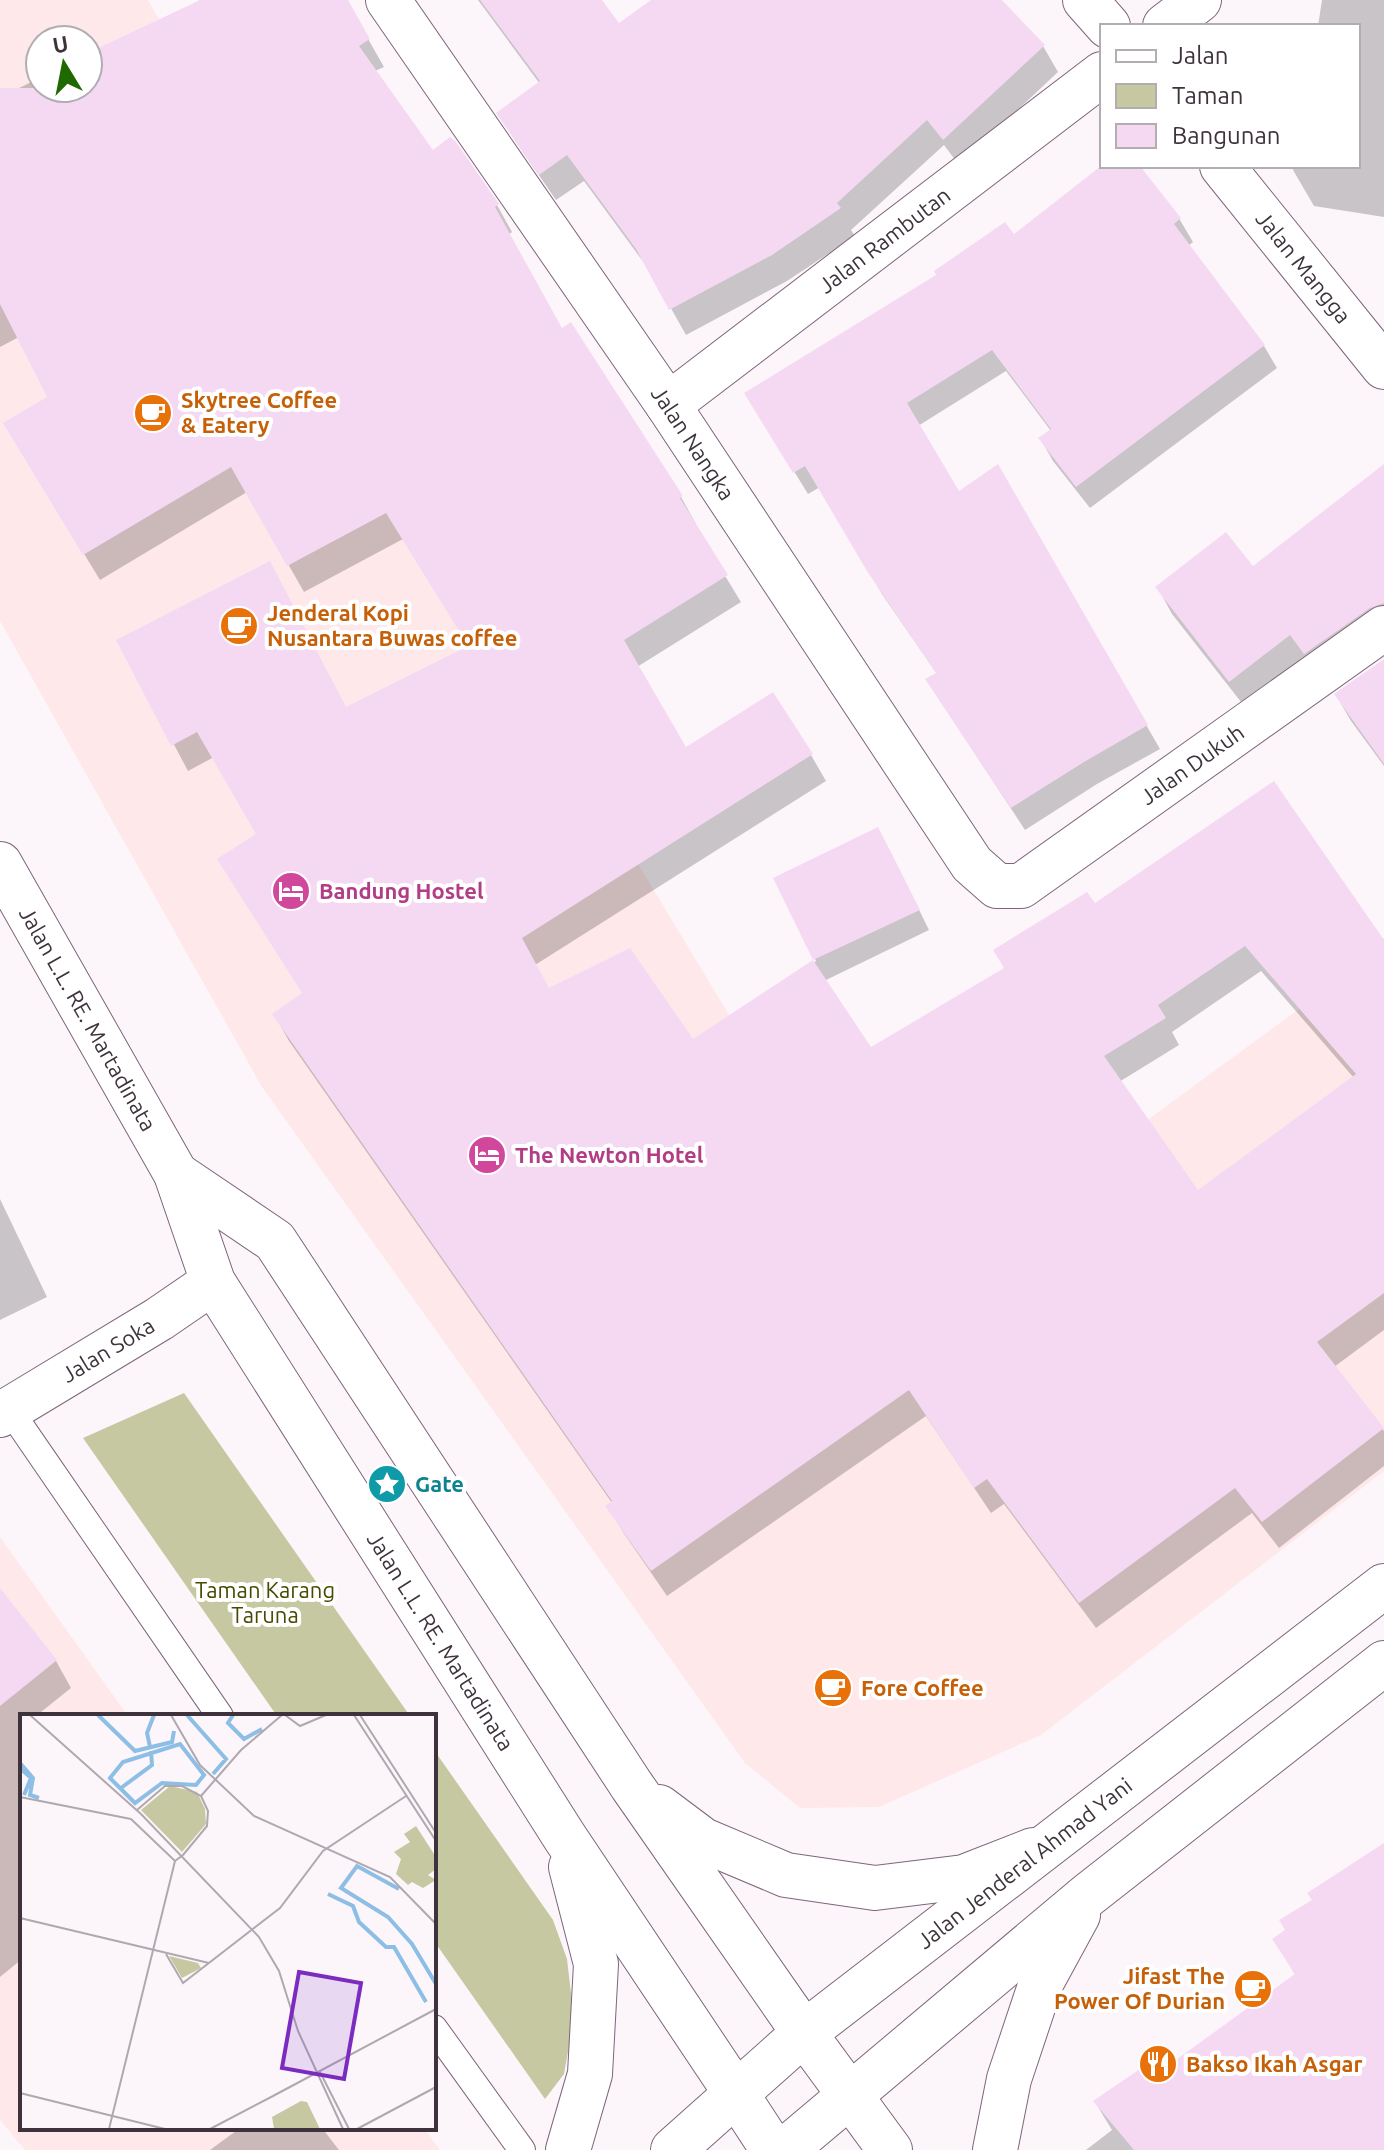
<svg xmlns="http://www.w3.org/2000/svg" width="1384" height="2150" viewBox="0 0 1384 2150" font-family="Ubuntu,sans-serif">
  <style>
    .commercial { fill: #fee8e9; fill-rule: evenodd }
    .green { fill: #c5c8a1 }
    .shadow { fill: #0003; fill-rule: evenodd }
    .building { fill: #f5d9f3; fill-rule: evenodd }
    .lines { fill: none; stroke-linecap: round; stroke-linejoin: round }
    .service-casing { stroke: #7e657c; stroke-width: 28 }
    .minor-casing { stroke: #7e657c; stroke-width: 46 }
    .secondary-casing { stroke: #7e657c; stroke-width: 46 }
    .primary-casing { stroke: #7e657c; stroke-width: 46 }
    .service { stroke: #fff; stroke-width: 26 }
    .minor { stroke: #fff; stroke-width: 44 }
    .secondary { stroke: #fff; stroke-width: 44 }
    .primary { stroke: #fff; stroke-width: 44 }
    .labels { text-anchor: middle; stroke-width: 8; stroke-linejoin: round; paint-order: stroke }
    .street-label { font-size: 22px; fill: #3e333d; stroke: #fff }
    .food-label { font-size: 22px; font-weight: bold; fill: #c56008; stroke: #fff; text-anchor: start }
    .hotel-label { font-size: 22px; font-weight: bold; fill: #b23c85; stroke: #fff; text-anchor: start }
    .culture-label { font-size: 22px; font-weight: bold; fill: #0d838f; stroke: #fff; text-anchor: start }
    .park-label { font-size: 22px; fill: #484a01; stroke: #fff }
    .inset-river { fill: none; stroke: #8dbee6; stroke-width: 4 }
    .inset-road { fill: none; stroke: #b0a8af; stroke-width: 2 }
    .view { fill: #7b2cbf; fill-opacity: 0.15; stroke: #7b2cbf; stroke-width: 4 }
    .inset-edge { fill: none; stroke: #3e333d; stroke-width: 4 }
  </style>
  <rect width="100%" height="100%" fill="#fcf6fb"/>
  <path class="commercial" d="M0 0H148L632 854 901 1300 1384 947V1471L1041 1735 879 1807 800 1808 745 1763 262 1087 0 621ZM40 40H88V88H40Z
    M0 1537 128 1716H22V2128H424L440 2150H25L0 2120Z"/>
  <path class="green" d="M184 1393 410 1716H277L83 1438Z
    M434 1750 553 1920 567 1959 574 2019 564 2074 545 2099 434 1941Z"/>
  <path class="shadow" d="M199 0H346L384 67 375 71 432 153 497 205 512 232 508 235 562 330 571 325 681 497 696 524 694 525 741 602 637 667 685 749 811 755 826 781 535 965 549 990 693 1042 816 961 776 879 889 849 929 930 824 981 870 1050 1006 970 1094 906 1384 939V1330L1334 1367 1384 1431V1466L1279 1548 1252 1513 1096 1628 1004 1504 991 1513 926 1416 667 1596 623 1532 608 1506 612 1503 289 1041 274 1014 304 994 259 835 214 757 188 771 119 641 346 709 463 651 466 640 403 539 304 592 247 492 100 580 21 450 50 398 19 337 0 347V97L40 78V88H88V56L200 2ZM1261 971 1354 1078 1197 1193 1119 1082 1179 1045 1172 1032Z
    M478 0H600L619 26 655 0H999L1043 46 1058 72 959 165 944 145 851 230 855 236 787 281 686 335 650 271 584 181 556 200 514 139 499 113 540 84Z
    M1322 0H1384V217L1314 206 1293 170 1294 166H1358V26H1318Z
    M1105 166H1138L1180 220 1193 242 1188 246 1264 346 1277 368 1090 508 1053 461 1040 438 1051 431 1006 371 918 426 958 494 998 467 1160 749 1097 784 1025 830 941 702 937 674 882 594 820 487 808 494 760 416 1013 237Z
    M1384 500V633L1245 707 1172 614 1158 588 1253 569Z
    M1384 661V766L1351 721 1336 695Z
    M0 1199 47 1297 0 1320Z
    M0 1592 56 1661 71 1688 36 1716H22V1959L0 1977Z
    M1384 1845V2150H1086L1112 2130 1095 2102 1147 2083 1296 1976 1274 1939 1287 1931 1314 1901Z
    M240 2128H322L339 2150H210Z"/>
  <path class="building" d="M200 0H348L370 39 359 46 433 150 450 137 456 142 499 204 495 207 562 328 571 322 683 496 680 498 728 575 624 640 686 747 773 692 813 754 522 938 549 988 630 948 693 1039 813 960 871 1047 1004 968 993 950 1087 892 1095 903 1274 781 1384 940V1293L1317 1342 1384 1428 1262 1522 1235 1488 1079 1603 987 1479 974 1488 909 1390 651 1571 605 1506 612 1501 272 1014 302 993 217 859 256 834 197 732 171 746 116 640 270 561 346 707 460 650 457 643 464 639 386 513 287 566 231 467 83 555 3 423 47 397 0 304V88H88V53ZM1245 946 1356 1074 1198 1190 1104 1056 1166 1018 1158 1005Z
    M480 0H602L619 23 651 0H1002L1045 45 943 140 927 120 837 203 841 208 772 255 669 310 636 249 567 155 539 175 496 113 540 81Z
    M1101 166H1140L1181 218 1174 224 1265 345 1076 487 1038 438 1051 429 992 350 907 403 959 491 998 464 1148 725 1084 762 1011 808 925 679 936 673 867 571 805 466 793 473 744 393 936 275 934 271 1005 222 1014 234Z
    M1384 464V603L1370 608 1304 654 1290 635 1229 682 1155 587 1226 532 1253 566Z
    M1384 659V764L1334 694Z
    M878 827 920 910 813 960 773 878Z
    M0 1588 57 1660 0 1706Z
    M1384 1843V2150H1134L1093 2101 1140 2069 1148 2080 1295 1974 1272 1939 1285 1930 1279 1920 1312 1900 1307 1893Z"/>
  <g class="lines">
    <g class="service-casing">
      <path id="service" d="M9 1409 220 1716
        M434 2028 522 2150"/>
    </g>
    <g class="minor-casing">
      <g id="minor">
        <path id="s1" d="M388 0 668 405 972 864 997 886H1021L1384 628"/>
        <path d="M1085 0 1108 26"/>
        <path d="M1165 26 1199 0"/>
        <path id="s2" d="M1222 166 1384 367"/>
        <path id="s3" d="M668 405 1102 74"/>
        <path id="s4" d="M0 1415 159 1319 213 1282"/>
      </g>
    </g>
    <g class="secondary-casing">
      <g id="secondary">
        <path id="s5" d="M0 864 176 1174 213 1282 564 1836 737 2095"/>
        <path d="M176 1174 275 1241 632 1786 804 2033"/>
        <path d="M659 1807 703 1840 786 1875 875 1888 964 1877 1033 1850"/>
        <path d="M568 2150 590 2074 596 1964 571 1867"/>
      </g>
    </g>
    <g class="primary-casing">
      <g id="primary">
        <path d="M804 2033 890 2150"/>
        <path d="M737 2095 773 2150"/>
        <path id="s6" d="M673 2150 804 2033 1384 1586"/>
        <path d="M785 2150 1088 1895 1384 1663"/>
        <path d="M995 2150 1009 2079 1041 1983 1078 1915"/>
      </g>
    </g>
    <use href="#service" class="service"/>
    <use href="#minor" class="minor"/>
    <use href="#secondary" class="secondary"/>
    <use href="#primary" class="primary"/>
  </g>
  <defs>
    <g id="cafe-disc" transform="scale(2)"><circle r="9.5" fill="#e8710a" stroke="#fff"/><path d="M-5.5-4.5H6V0H3Q3 3.5 0 3.5H-2.5Q-5.5 3.5-5.5 0ZM3-3.2v2h1.7v-2ZM-6 4.5H4V6H-6Z" fill="#fff"/></g>
    <g id="hotel-disc" transform="scale(2)"><circle r="9.5" fill="#d1479c" stroke="#fff"/><path d="M-6-4.5h1.5V1H6V5H4.5V3h-9V5H-6ZM-4 0a1.8 1.8 0 1 1 3.6 0ZM.5 0V-2.5h3Q6-2.5 6 0Z" fill="#fff"/></g>
    <g id="sight-disc" transform="scale(2)"><circle r="9.5" fill="#0f9aa8" stroke="#fff"/><path d="M0-6L1.8-2.2L6-1.7L2.9 1.2L3.7 5.4L0 3.3L-3.7 5.4L-2.9 1.2L-6-1.7L-1.8-2.2Z" fill="#fff"/></g>
    <g id="restaurant-disc" transform="scale(2)"><circle r="9.5" fill="#e8710a" stroke="#fff"/><path d="M-5-6h1v4h1v-4h1v4h1v-4h1v5L-1.5 .5V6h-2V.5L-5-1ZM5-6V6H3V1.5H1.5Q1.5-4 5-6Z" fill="#fff"/></g>
  </defs>
  <g fill-rule="evenodd">
    <use href="#cafe-disc" x="153" y="413"/>
    <use href="#cafe-disc" x="239" y="626"/>
    <use href="#hotel-disc" x="291" y="891"/>
    <use href="#hotel-disc" x="487" y="1155"/>
    <use href="#sight-disc" x="387" y="1484"/>
    <use href="#cafe-disc" x="833" y="1688"/>
    <use href="#cafe-disc" x="1253" y="1989"/>
    <use href="#restaurant-disc" x="1158" y="2064"/>
  </g>
  <g class="labels">
    <g class="street-label">
      <text dy="8" stroke="none"><textPath href="#s3" startOffset="272">Jalan Rambutan</textPath></text>
      <text dy="8" stroke="none"><textPath href="#s2" startOffset="130">Jalan Mangga</textPath></text>
      <text dy="8" stroke="none"><textPath href="#s1" startOffset="538">Jalan Nangka</textPath></text>
      <text dy="8" stroke="none"><textPath href="#s1" startOffset="1310">Jalan Dukuh</textPath></text>
      <text dy="8" stroke="none"><textPath href="#s5" startOffset="178">Jalan L.L. RE. Martadinata</textPath></text>
      <text dy="8" stroke="none"><textPath href="#s4" startOffset="126">Jalan Soka</textPath></text>
      <text dy="8" stroke="none"><textPath href="#s5" startOffset="896">Jalan L.L. RE. Martadinata</textPath></text>
      <text dy="8" stroke="none"><textPath href="#s6" startOffset="454">Jalan Jenderal Ahmad Yani</textPath></text>
    </g>
    <g class="food-label">
      <text x="181" y="408">Skytree Coffee<tspan x="181" dy="25">&amp; Eatery</tspan></text>
      <text x="267" y="621">Jenderal Kopi<tspan x="267" dy="25">Nusantara Buwas coffee</tspan></text>
      <text x="861" y="1696">Fore Coffee</text>
      <text x="1225" y="1984" text-anchor="end">Jifast The<tspan x="1225" dy="25">Power Of Durian</tspan></text>
      <text x="1186" y="2072">Bakso Ikah Asgar</text>
    </g>
    <g class="hotel-label">
      <text x="319" y="899">Bandung Hostel</text>
      <text x="515" y="1163">The Newton Hotel</text>
    </g>
    <g class="culture-label">
      <text x="415" y="1492">Gate</text>
    </g>
    <g class="park-label">
      <text x="265" y="1598">Taman Karang<tspan x="265" dy="25">Taruna</tspan></text>
    </g>
  </g>
  <g transform="translate(20 1714)">
    <rect width="416" height="416" fill="#fcf6fb"/>
    <path d="M150 72 177 78 185 95 186 110 162 138 121 96ZM396 112 416 143V155L408 161 416 166 403 174 392 168 388 171 376 160 381 145 374 138 390 128 384 120ZM149 242 178 249 181 254 162 264ZM281 387 287 388 300 415H254L252 403Z" fill="#c5c8a1"/>
    <path class="inset-river" d="M78 1 115 37 152 28 154 17M167 1 206 45 193 60M213 1 208 9 224 25 242 15M160 30 184 61 176 71 142 69 115 89 90 64 103 48ZM130 33 127 19 134 1M0 49 13 64 10 81 19 84M0 54 11 64 4 81M101 74 132 51 131 37M379 175 337 152 321 174 368 203 392 230 416 270M308 180 333 192 339 208 366 233H374L406 288"/>
    <path class="inset-road" d="M10 1 121 100 239 223 259 257 278 317 323 415M151 1 180 51 234 102 370 163 416 210M265 1 280 12 306 1M334 1 416 127M340 1 416 119M181 82 221 36 262 1M0 83 111 105M117 96 145 72H162L181 82 188 97 187 112 163 141M111 105 155 147 163 141M0 204 189 249M146 240 163 269 260 194 303 137 386 82M300 358 329 415M0 379 145 415M253 382 416 295M89 415 155 147M190 415 255 381M337 415 416 373"/>
    <path class="view" d="M279 258 341 269 324 365 262 354Z"/>
    <rect width="416" height="416" class="inset-edge"/>
  </g>
  <rect x="1100" y="24" width="260" height="144" fill="#ffffff" stroke="#b2adb1" stroke-width="2"/>
  <rect x="1116" y="50" width="40" height="12" fill="#ffffff" stroke="#b2adb1" stroke-width="2"/>
  <text x="1172" y="64" font-size="24" fill="#3e333d">Jalan</text>
  <rect x="1116" y="84" width="40" height="24" fill="#c5c8a1" stroke="#b2adb1" stroke-width="2"/>
  <text x="1172" y="104" font-size="24" fill="#3e333d">Taman</text>
  <rect x="1116" y="124" width="40" height="24" fill="#f5d9f3" stroke="#b2adb1" stroke-width="2"/>
  <text x="1172" y="144" font-size="24" fill="#3e333d">Bangunan</text>
  <g transform="translate(64 64) rotate(350)"><circle r="38" fill="#ffffff" stroke="#b2adb1" stroke-width="2"/>
  <path d="M0-6L14 30L0 20L-14 30Z" fill="#206800"/>
  <text y="-12" font-size="22" font-weight="bold" text-anchor="middle" fill="#3e333d">U</text>
  </g>
</svg>
